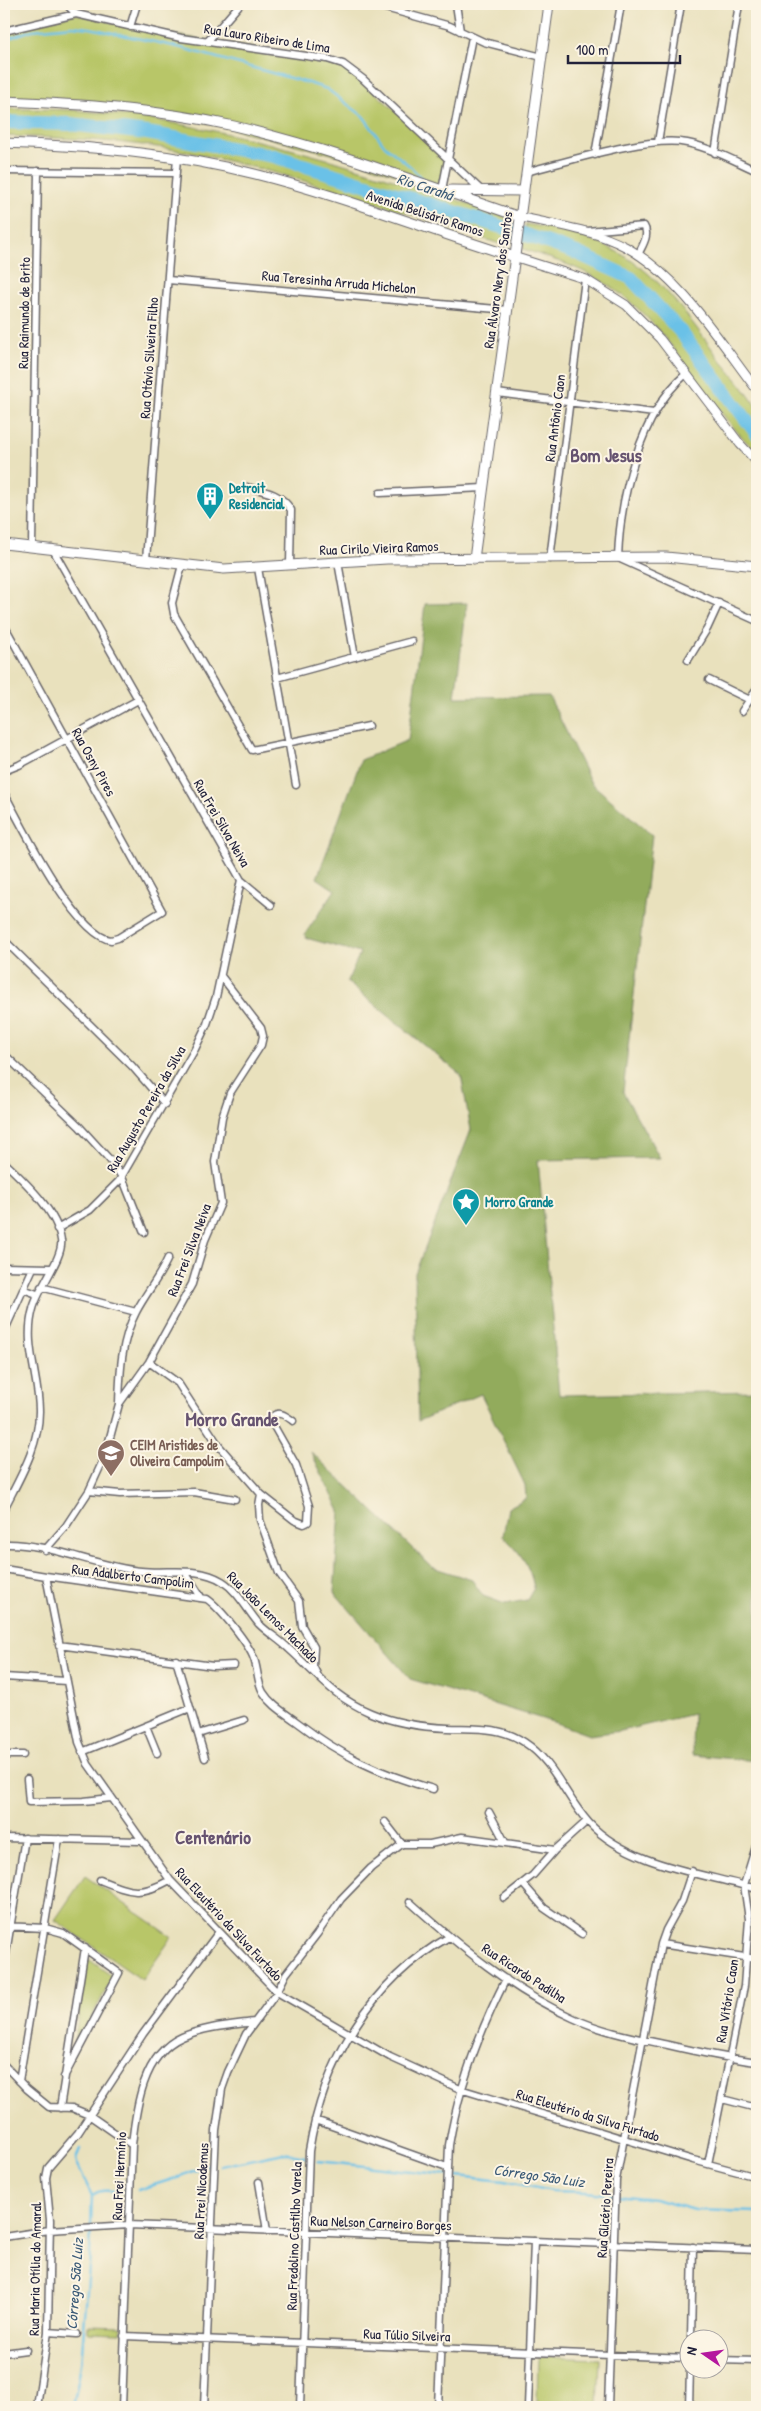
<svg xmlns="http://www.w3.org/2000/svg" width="761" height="2411" viewBox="0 0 761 2411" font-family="'Patrick Hand',sans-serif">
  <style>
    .green { fill: #b8c668; stroke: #6d7452 }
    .forest { fill: #92ab5c; stroke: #5a664c }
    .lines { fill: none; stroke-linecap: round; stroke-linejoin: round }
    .stream { stroke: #6ac1e7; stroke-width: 2.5 }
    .river { stroke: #6ac1e7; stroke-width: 14 }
    .minor-casing { stroke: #686568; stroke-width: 9 }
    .tertiary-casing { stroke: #686568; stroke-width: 10 }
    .secondary-casing { stroke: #686568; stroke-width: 11 }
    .minor { stroke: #fff; stroke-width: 6 }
    .tertiary { stroke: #fff; stroke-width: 8 }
    .secondary { stroke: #fff; stroke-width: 9 }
    .labels { text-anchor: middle; stroke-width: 4; stroke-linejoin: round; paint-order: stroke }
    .street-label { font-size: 14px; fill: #22223b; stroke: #fcf5e5 }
    .culture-label { font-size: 14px; font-weight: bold; fill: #0d838f; stroke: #fcf5e5; text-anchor: start }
    .education-label { font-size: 14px; font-weight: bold; fill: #785e54; stroke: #fcf5e5; text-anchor: start }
    .water-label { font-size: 15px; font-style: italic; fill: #3b5a77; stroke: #fcf5e5 }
    .district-label { font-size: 19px; font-weight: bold; fill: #665370; stroke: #fcf5e5 }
  </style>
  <rect width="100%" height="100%" fill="#fcf5e5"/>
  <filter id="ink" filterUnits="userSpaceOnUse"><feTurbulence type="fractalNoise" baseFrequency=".02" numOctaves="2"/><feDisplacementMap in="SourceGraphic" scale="10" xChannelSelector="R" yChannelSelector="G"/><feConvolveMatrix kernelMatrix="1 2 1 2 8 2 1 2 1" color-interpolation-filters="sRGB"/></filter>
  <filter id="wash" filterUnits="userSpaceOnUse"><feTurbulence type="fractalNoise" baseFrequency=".0096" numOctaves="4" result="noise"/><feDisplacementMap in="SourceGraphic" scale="20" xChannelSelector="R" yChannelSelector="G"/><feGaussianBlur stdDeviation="1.12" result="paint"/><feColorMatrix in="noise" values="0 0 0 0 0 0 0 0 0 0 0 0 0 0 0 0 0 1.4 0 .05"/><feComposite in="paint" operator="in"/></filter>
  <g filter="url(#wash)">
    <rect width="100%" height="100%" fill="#e9e1bd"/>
    <path class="green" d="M76 14 130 27 343 64 448 158 442 190 352 159 180 116 4 101V31Z
      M4 109C26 109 50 109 72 110 223 122 368 169 510 218L512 222 510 244 503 245C397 210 291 172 182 151 123 140 63 138 4 136Z
      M526 224C634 241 660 278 721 361 729 370 755 401 757 410 760 423 757 440 757 452 704 403 674 331 614 289 586 269 555 260 523 249Z
      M85 1876 172 1937 142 1980 55 1920Z
      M87 1958 113 1977 76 2046 74 2044Z
      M88 2326 122 2327 121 2333 88 2332Z
      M538 2357 600 2359 598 2407H537Z"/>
    <path class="forest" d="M467 603 455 697 549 696 591 783 652 835 623 1092 660 1158 538 1160 559 1395 757 1391V1761L692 1755 693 1714 621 1731 589 1735 556 1723 410 1679 334 1592 340 1511 311 1452 432 1567 472 1580 483 1596 505 1604 527 1600 534 1588C530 1565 520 1552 503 1536L508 1508 526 1498 525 1485 481 1394 418 1421 415 1273 471 1130 461 1075 347 982 360 953 306 938 305 934 335 890 317 878 361 760 408 740 425 604Z"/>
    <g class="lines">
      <path class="stream" d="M4 40 32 30 72 26 90 28 178 47 308 83 327 89 363 116 385 146 411 167 422 179
        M317 2161 504 2181 552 2191 586 2192 654 2199 695 2210 757 2212
        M220 2166 284 2153 305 2157
        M138 2190 176 2178 208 2165
        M92 2196C99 2188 113 2191 124 2192
        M73 2407 81 2364 90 2255 92 2196 76 2161 80 2149"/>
      <path class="river" d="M4 122 70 124 147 133 274 156 518 232 577 253 631 278 680 331 757 434"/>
    </g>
  </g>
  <g filter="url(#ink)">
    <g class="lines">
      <g class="minor-casing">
        <path id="minor" d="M66 4 76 14
          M371 4 450 26 484 42 542 57
          M456 4 460 31
          M130 27 137 4
          M4 31 76 14 181 38 327 59 343 64 363 79 482 191
          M207 42 240 4
          M658 142 681 4
          M715 153 739 4
          M595 155 621 4
          M4 171 176 173
          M526 172C566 162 649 135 687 143 711 148 735 161 757 171
          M442 190 472 37
          M587 231 644 226C650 235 642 246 638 255
          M168 280 508 310
          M686 374C639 414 620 498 618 558L757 621
          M497 393 654 413
          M246 487C264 491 281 493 291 510L290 565
          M380 493 484 488
          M32 546 38 171
          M52 548 241 880 216 997 207 1024 195 1049 119 1181 90 1210 57 1229
          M550 559 585 279
          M146 560 177 158
          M338 562 355 657
          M182 565 172 603 174 614 252 750 369 726
          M258 568 296 785
          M4 625 162 911 118 938 111 940C76 936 21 824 4 793
          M688 660 707 629 719 603
          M277 678 412 641
          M709 680 750 700
          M742 711 757 689
          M4 771 19 765 138 700
          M241 880 271 905
          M4 940 132 1066 165 1104
          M4 1054 79 1126 110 1160 122 1177 144 1232
          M4 1162C24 1181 57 1211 61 1240 64 1257 38 1288 33 1309 23 1344 39 1376 39 1411 39 1447 20 1477 4 1509
          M4 1267 51 1268
          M41 1287 136 1312
          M23 1289 37 1294
          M4 1332 33 1268
          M149 1362 178 1383 219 1446 261 1494 294 1520 304 1524 308 1522 309 1506 296 1465 271 1421 272 1417C279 1410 286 1416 293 1421
          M119 1403C120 1372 121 1340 136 1312 146 1293 159 1278 168 1258
          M89 1491 120 1494 194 1492 235 1499
          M261 1494 259 1505 260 1520 279 1573 299 1601 302 1626 314 1647 313 1666 318 1676
          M4 1544C47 1542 97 1567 141 1571 167 1574 198 1566 222 1581 238 1591 247 1610 259 1624 268 1633 280 1640 289 1649 319 1676 332 1696 371 1713 395 1723 422 1727 448 1728 475 1729 500 1726 524 1742 555 1762 565 1797 589 1823 629 1866 703 1873 757 1889
          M45 1550 66 1526 89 1491 105 1456 119 1404 149 1362 192 1284 205 1240 221 1203 215 1162 222 1117 230 1093 261 1045 263 1036 261 1028 221 976
          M4 1569 46 1576 79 1742 88 1764 170 1880 277 1992 390 2057 460 2089 693 2160 757 2177
          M185 1572 201 1597
          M46 1576 207 1599C220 1608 249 1644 254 1659 258 1669 257 1682 263 1692 271 1705 285 1713 297 1722 343 1757 378 1773 433 1789
          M59 1645 213 1666 234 1665
          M176 1660 205 1758
          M4 1677 66 1681
          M146 1726 157 1753
          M198 1734 244 1720
          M82 1752 190 1708
          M4 1755H23
          M27 1779 29 1802 84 1801 111 1798
          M489 1812 505 1842
          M385 1822 402 1844
          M4 1838 141 1841
          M100 1880C130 1892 140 1897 170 1880
          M523 1884 544 1908 582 1934
          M504 1898 533 1875 555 1850 587 1821
          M410 1902C459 1946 513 1991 573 2018 603 2032 636 2038 668 2045 698 2052 727 2058 757 2062
          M4 1926 45 1928 63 1933 119 1973 64 2077
          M661 1944 757 1959
          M4 1965 25 1838
          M4 2065 27 2089 49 2107 72 2108 89 2115 132 2145
          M19 2081 59 1839
          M722 2099 757 2108
          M60 2108 85 1948
          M315 2120 447 2167
          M708 2164 744 1986 749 1919 744 1885 757 1843
          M259 2182 267 2231
          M4 2237 49 2230 129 2225 757 2250
          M48 2332 77 2334
          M124 2336 688 2358
          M691 2338 693 2247
          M4 2353 26 2350
          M718 2360 757 2361
          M37 2407 48 2332 50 2220 46 2178 48 2168 78 2133 143 2034 218 1933
          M122 2407 132 2145C136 2107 143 2054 182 2037 204 2027 231 2025 254 2022
          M204 2407 216 2130 222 2089 228 2072 246 2034 277 1992 286 1974 317 1934 341 1899 371 1868 402 1844H430L462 1837 555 1850
          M300 2407 309 2151C323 2063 370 1981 449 1937
          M438 2407 449 2145C459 2086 479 2032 506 1979
          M528 2407 534 2241
          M608 2407 616 2180 661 1944 666 1930 682 1901 692 1871
          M689 2407 690 2368"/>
      </g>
      <g class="tertiary-casing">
        <path id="tertiary" d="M520 217C556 225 594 230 626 247 682 278 719 341 757 390
          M515 257 585 279 626 305 660 339 740 444 757 462"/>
      </g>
      <g class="secondary-casing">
        <path id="secondary" d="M4 101C81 104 158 109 234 126 332 149 426 185 520 217
          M4 143C89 146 172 153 255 174 343 196 428 230 515 257
          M451 190 524 191
          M4 544 224 569 387 559 666 557 757 566
          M474 559 549 4"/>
      </g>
      <use href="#minor" class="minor"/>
      <use href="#tertiary" class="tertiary"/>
      <use href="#secondary" class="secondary"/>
    </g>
  </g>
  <defs>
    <g id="building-pin" transform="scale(1.4375)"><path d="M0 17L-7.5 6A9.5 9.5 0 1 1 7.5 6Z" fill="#0f9aa8" stroke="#fcf5e5"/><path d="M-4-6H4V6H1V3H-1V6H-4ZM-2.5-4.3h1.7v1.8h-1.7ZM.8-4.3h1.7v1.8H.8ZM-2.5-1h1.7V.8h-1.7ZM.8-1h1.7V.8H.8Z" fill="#fff"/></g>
    <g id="sight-pin" transform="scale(1.4375)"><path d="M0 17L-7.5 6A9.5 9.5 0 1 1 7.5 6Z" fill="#0f9aa8" stroke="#fcf5e5"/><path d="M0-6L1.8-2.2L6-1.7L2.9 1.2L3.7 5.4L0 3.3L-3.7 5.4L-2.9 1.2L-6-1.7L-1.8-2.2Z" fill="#fff"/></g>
    <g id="school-pin" transform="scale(1.4375)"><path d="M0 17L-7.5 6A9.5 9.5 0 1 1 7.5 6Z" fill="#8d6e63" stroke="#fcf5e5"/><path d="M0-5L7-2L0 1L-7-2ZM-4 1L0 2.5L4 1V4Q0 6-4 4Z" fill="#fff"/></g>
  </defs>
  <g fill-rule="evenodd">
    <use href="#building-pin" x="210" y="496"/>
    <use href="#sight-pin" x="466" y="1202"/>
    <use href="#school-pin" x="111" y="1453"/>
  </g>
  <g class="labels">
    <g class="street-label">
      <text transform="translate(267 38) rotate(9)" y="5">Rua Lauro Ribeiro de Lima</text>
      <text transform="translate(425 213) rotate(18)" y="5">Avenida Belisário Ramos</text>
      <text transform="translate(498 280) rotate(-82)" y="5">Rua Álvaro Nery dos Santos</text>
      <text transform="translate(339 282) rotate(5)" y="5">Rua Teresinha Arruda Michelon</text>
      <text transform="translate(24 313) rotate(-89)" y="5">Rua Raimundo de Brito</text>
      <text transform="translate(149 358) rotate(-86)" y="5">Rua Otávio Silveira Filho</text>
      <text transform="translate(555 418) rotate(-83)" y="5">Rua Antônio Caon</text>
      <text transform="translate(379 548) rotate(-2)" y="5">Rua Cirilo Vieira Ramos</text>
      <text transform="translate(94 762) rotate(61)" y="5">Rua Osny Pires</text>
      <text transform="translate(222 823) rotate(60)" y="5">Rua Frei Silva Neiva</text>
      <text transform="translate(146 1109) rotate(-60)" y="5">Rua Augusto Pereira da Silva</text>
      <text transform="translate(189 1250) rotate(-69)" y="5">Rua Frei Silva Neiva</text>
      <text transform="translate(133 1576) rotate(7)" y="5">Rua Adalberto Campolim</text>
      <text transform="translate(273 1617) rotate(45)" y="5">Rua João Lemos Machado</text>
      <text transform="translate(229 1924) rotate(47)" y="5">Rua Eleutério da Silva Furtado</text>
      <text transform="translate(524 1973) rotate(33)" y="5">Rua Ricardo Padilha</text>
      <text transform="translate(727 2001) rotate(-81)" y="5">Rua Vitório Caon</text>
      <text transform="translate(588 2115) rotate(17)" y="5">Rua Eleutério da Silva Furtado</text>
      <text transform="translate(119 2176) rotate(-87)" y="5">Rua Frei Hermínio</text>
      <text transform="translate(201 2191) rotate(-87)" y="5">Rua Frei Nicodemus</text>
      <text transform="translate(605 2208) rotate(-86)" y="5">Rua Glicério Pereira</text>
      <text transform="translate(381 2223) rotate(2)" y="5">Rua Nelson Carneiro Borges</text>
      <text transform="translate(294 2236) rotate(-88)" y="5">Rua Fredolino Castilho Varela</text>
      <text transform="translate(35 2269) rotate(-89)" y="5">Rua Maria Otília do Amaral</text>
      <text transform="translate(407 2335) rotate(2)" y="5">Rua Túlio Silveira</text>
    </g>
    <g class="culture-label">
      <text x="229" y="493">Detroit<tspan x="229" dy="16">Residencial</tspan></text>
      <text x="485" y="1207">Morro Grande</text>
    </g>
    <g class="education-label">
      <text x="130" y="1450">CEIM Aristides de<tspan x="130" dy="16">Oliveira Campolim</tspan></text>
    </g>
    <g class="water-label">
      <text transform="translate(425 187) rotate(18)" y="5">Rio Carahá</text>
      <text transform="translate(539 2176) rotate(8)" y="5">Córrego São Luiz</text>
      <text transform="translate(75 2284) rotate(-86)" y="5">Córrego São Luiz</text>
    </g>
    <g class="district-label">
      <text x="606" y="462">Bom Jesus</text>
      <text x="232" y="1426">Morro Grande</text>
      <text x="213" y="1844">Centenário</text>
    </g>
  </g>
  <rect width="761" height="2411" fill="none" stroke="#fcf5e5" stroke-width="20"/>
  <g transform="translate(704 2354) rotate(283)"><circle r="24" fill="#fcf5e5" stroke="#a5a1a1"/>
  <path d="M0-4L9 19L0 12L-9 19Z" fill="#b5179e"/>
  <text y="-8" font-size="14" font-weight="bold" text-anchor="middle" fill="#22223b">N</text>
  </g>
  <path d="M568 55v8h112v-8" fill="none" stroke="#22223b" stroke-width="2.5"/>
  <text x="576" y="55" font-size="15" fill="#22223b" stroke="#fcf5e5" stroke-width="4" paint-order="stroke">100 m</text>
</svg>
